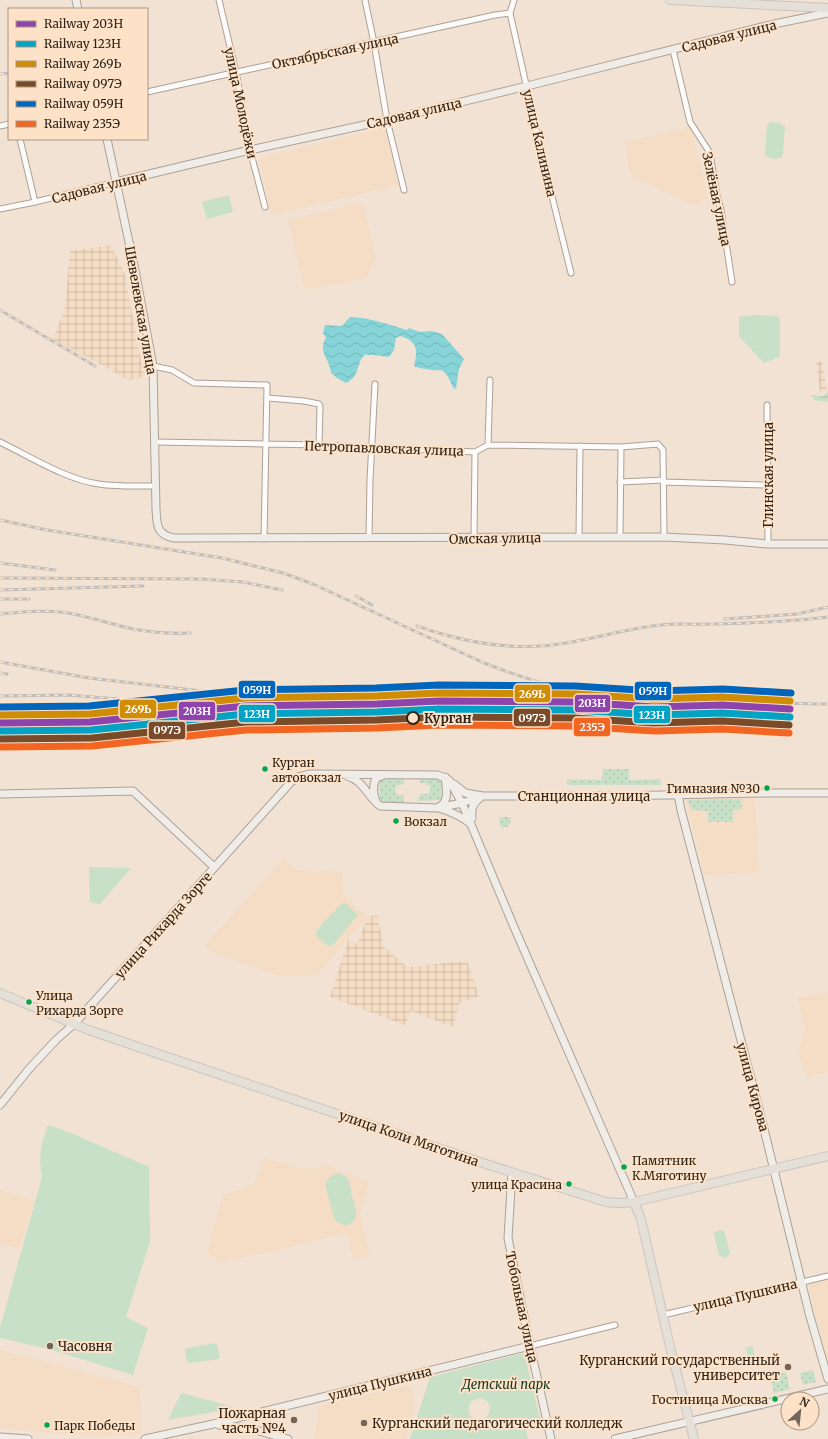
<svg xmlns="http://www.w3.org/2000/svg" width="828" height="1439" viewBox="0 0 828 1439" font-family="Merriweather,serif">
  <style>
    .built { fill: #f5dcc4 }
    .industrial { fill: url(#industrial-grid) }
    .grass { fill: url(#grass-dots) }
    .wetland { fill: url(#wetland-marsh) }
    .green { fill: #c8dfc8; fill-rule: evenodd }
    .water { fill: url(#water-waves) }
    .lines { fill: none; stroke-linecap: round; stroke-linejoin: round }
    .street-casing { stroke: #aca196; stroke-width: 7 }
    .secondary-casing { stroke: #aca196; stroke-width: 9 }
    .primary-casing { stroke: #ccc4be; stroke-width: 10 }
    .street { stroke: #fdfbf9; stroke-width: 5 }
    .secondary { stroke: #f0ede8; stroke-width: 7 }
    .primary { stroke: #e4e0d8; stroke-width: 8 }
    .rail-casing { stroke: #c1bdba; stroke-width: 3 }
    .rail { stroke: #fde2c8; stroke-width: 1.5; stroke-dasharray: 4.5; stroke-linecap: butt }
    .rail-1-casing { stroke: #fde2c8; stroke-width: 10 }
    .rail-2-casing { stroke: #fde2c8; stroke-width: 10 }
    .rail-3-casing { stroke: #fde2c8; stroke-width: 10 }
    .rail-4-casing { stroke: #fde2c8; stroke-width: 10 }
    .rail-5-casing { stroke: #fde2c8; stroke-width: 10 }
    .rail-6-casing { stroke: #fde2c8; stroke-width: 10 }
    .rail-1 { stroke: #8e44ad; stroke-width: 7 }
    .rail-2 { stroke: #02a2c5; stroke-width: 7 }
    .rail-3 { stroke: #cf8c05; stroke-width: 7 }
    .rail-4 { stroke: #7a4b2a; stroke-width: 7 }
    .rail-5 { stroke: #0065bd; stroke-width: 7 }
    .rail-6 { stroke: #f26522; stroke-width: 7 }
    .stop-dot { fill: #fde2c8; stroke: #2d2319; stroke-width: 2 }
    .bus-dot { fill: #00a651; stroke: #fde2c8; stroke-width: 1.5 }
    .poi-dot { fill: #72665a; stroke: #fde2c8; stroke-width: 1.5 }
    .labels { text-anchor: middle; stroke-width: 4; stroke-linejoin: round; paint-order: stroke }
    .bus-label { font-size: 12px; fill: #2d2319; stroke: #fde2c8; text-anchor: start }
    .street-label { font-size: 13px; fill: #2d2319; stroke: #fde2c8 }
    .stop-label { font-size: 13px; font-weight: bold; fill: #2d2319; stroke: #fde2c8; text-anchor: start }
    .poi-label { font-size: 13px; fill: #2d2319; stroke: #fde2c8; text-anchor: start }
    .park-label { font-size: 13px; font-style: italic; fill: #0e3422; stroke: #fde2c8 }
    .line-badge { stroke: #fde2c8; stroke-width: 1.5 }
    .badge-label { font-size: 11px; text-anchor: middle; font-weight: bold; fill: #fff }
  </style>
  <defs>
    <pattern id="industrial-grid" width="8" height="8" patternUnits="userSpaceOnUse"><rect width="8" height="8" fill="#f5dcc4"/><path d="M0 4h8M4 0v8" fill="none" stroke="#d2bca8"/></pattern>
    <pattern id="grass-dots" width="8" height="8" patternUnits="userSpaceOnUse"><rect width="8" height="8" fill="#c8dfc8"/><path d="M2 2h.1M6 6h.1" fill="none" stroke="#acbfab" stroke-width="1.8" stroke-linecap="round"/></pattern>
    <pattern id="wetland-marsh" width="20" height="14" patternUnits="userSpaceOnUse"><rect width="20" height="14" fill="#c8dfc8"/><path d="M1 5h8M5 5V1M11 12h8M15 12V8" fill="none" stroke="#acbfab"/></pattern>
    <pattern id="water-waves" width="16" height="10" patternUnits="userSpaceOnUse"><rect width="16" height="10" fill="#86d4d8"/><path d="M0 5q4-4 8 0t8 0" fill="none" stroke="#74b6b9"/></pattern>
  </defs>
  <rect width="100%" height="100%" fill="#f1e2d4"/>
  <path class="built" d="M691 127 708 197 698 204H692L635 178 629 169 626 142Z
    M384 128 399 185 271 215 259 158Z
    M356 204H363L376 258 366 278 305 290 288 220Z
    M755 797 759 873 704 875 685 798Z
    M283 859 296 870 342 872 343 895 367 917 317 974 284 977 207 950 205 945Z
    M828 992V1072L807 1077 798 1054 805 1030 798 998Z
    M264 1157 306 1170 326 1165 369 1183 360 1214 370 1255 353 1259 346 1233 270 1252 219 1262 207 1252 223 1195 254 1185Z
    M0 1190 34 1200 19 1249 0 1244Z
    M828 1277V1369L808 1281Z
    M0 1350 140 1387 141 1434 90 1436 0 1428Z
    M412 1385 415 1405 406 1439H314L319 1406Z"/>
  <path class="industrial" d="M111 245 125 275 144 377 129 380 53 339 65 309 70 251Z
    M822 361 827 391 820 392 816 362Z
    M377 915 384 947 407 967 467 961 479 996 460 1002 453 1027 411 1011 405 1025 330 997 348 940 357 944 368 917Z"/>
  <path class="grass" d="M603 769H629V780L660 779 661 785H567V779L602 780Z
    M420 778H438L442 781 441 800 418 801V797H420V794H427L430 792V787L425 783H420Z
    M383 779H404V784L398 785 395 787 396 792 398 795H404V802H382L380 801 379 784 380 780Z
    M741 799 742 809 733 810V822H708V811L691 810 688 800Z
    M500 817H511L509 826 502 828 499 821Z
    M813 1370 816 1382 803 1385 800 1373Z
    M786 1372 790 1389 774 1393 770 1376Z"/>
  <path class="wetland" d="M828 391V402L814 400V398L811 397V395L824 396Z"/>
  <path class="green" d="M770 122 780 123 785 127 783 153 782 157C777 160 768 159 765 154L767 125Z
    M229 195 233 212 207 219 202 202Z
    M754 315 777 316 779 317 780 322V357L764 363 739 336V317Z
    M89 867 131 868 100 904 90 902Z
    M345 903 357 914V916L332 946H328L316 936V931L341 904Z
    M48 1125 71 1133 149 1167 150 1241 126 1317 148 1328 133 1375 52 1350 0 1338V1328L42 1177C38 1154 41 1147 48 1125Z
    M338 1173C342 1174 344 1175 347 1178 350 1182 351 1190 352 1196 355 1205 362 1223 346 1225 342 1225 339 1223 335 1220 333 1213 325 1188 326 1183 328 1176 333 1175 338 1173Z
    M720 1230 724 1231 730 1253 728 1256 725 1258 719 1255 714 1233Z
    M216 1343 217 1345 220 1358 219 1359 190 1363 186 1360 185 1349 186 1348Z
    M752 1346 755 1355 748 1356 745 1348Z
    M524 1353 542 1427 526 1430 528 1439H410L430 1377ZM478 1398C502 1401 485 1430 471 1416 467 1412 468 1407 471 1402Z
    M181 1393 231 1406V1409L168 1420Z"/>
  <path class="water" d="M350 317C372 318 386 324 407 330L409 328 420 332 431 331 442 334 464 359 459 369 456 388 454 389 447 375 442 370C435 371 421 369 414 366 418 351 418 341 400 336L396 338 394 350 389 357C380 356 372 354 364 355 355 367 361 375 346 383L337 378 331 373C330 359 317 351 326 338L323 333 325 325 340 326 343 325Z"/>
  <g class="lines">
    <g class="street-casing">
      <path id="street" d="M219 0 236 72 250 150 265 207
        M365 0 374 43 387 120 404 190
        M510 13 543 160 571 273
        M673 50 690 122 710 153 717 196 721 210 732 282
        M147 92 495 15 510 13 514 0
        M0 126 9 124
        M20 139 35 202
        M0 209 35 202 116 182
        M153 366 172 370 194 383 267 385 264 539
        M268 398 304 401 319 404 320 406 319 445
        M767 405 768 544
        M0 442C29 456 67 480 99 484 118 487 137 486 155 486
        M155 442 319 445 475 452 488 445 621 447 658 444 663 450 664 537
        M488 445 490 380
        M620 482 664 480
        M664 482 767 485
        M579 537 580 446
        M620 537 621 447
        M369 538 370 480 375 384
        M474 538 475 452
        M663 1315 828 1276
        M530 1346 615 1325"/>
    </g>
    <g class="secondary-casing">
      <path id="secondary" d="M76 0 78 9
        M107 139 135 270 153 366 156 509C157 524 156 535 174 538L664 537 725 540 768 544H828
        M116 182 250 150 387 120 527 86 774 24 828 13
        M347 776C363 780 367 796 380 806L437 808 462 803 482 796
        M454 784 465 793 483 796H616L759 793H828
        M0 794 133 791 214 867
        M678 795 681 810 762 1121 809 1313 828 1379
        M376 801C373 794 373 785 376 778L384 775
        M439 807C450 801 446 788 445 777
        M439 808C452 812 461 816 471 824
        M472 818C471 809 472 804 480 798
        M0 1105 29 1069 56 1040 74 1024 291 782 298 777 311 774 438 775 449 780 462 803 514 927 634 1202
        M512 1173 508 1238 530 1346 551 1439
        M219 1425 248 1428 288 1439
        M0 1437 28 1439
        M145 1439 213 1424 530 1346
        M615 1439 828 1389"/>
    </g>
    <g class="primary-casing">
      <path id="primary" d="M670 0 828 8
        M0 993 86 1029 141 1048 486 1164 606 1202 619 1203 634 1202 828 1156
        M634 1202 641 1219 671 1351 694 1439"/>
    </g>
    <use href="#street" class="street"/>
    <use href="#secondary" class="secondary"/>
    <use href="#primary" class="primary"/>
    <g class="rail-casing">
      <path id="rail" d="M0 74 9 73
        M0 310 95 366
        M0 520 47 530 222 558 283 573 313 584 484 663C523 678 565 692 607 695 635 698 663 696 692 697 737 700 782 704 828 704
        M0 563 55 570
        M0 578 202 579 243 582 282 590
        M0 590 143 586
        M356 596 372 605
        M0 599H29
        M0 614C24 612 49 609 73 614 95 618 116 626 139 630 156 633 173 634 190 633
        M725 619 797 614 828 607
        M417 626C465 643 516 652 566 643 598 638 629 628 661 625 678 623 696 625 713 624 752 623 790 622 828 617
        M0 662 89 678 262 698
        M0 673 7 674
        M0 696 69 695 117 699
        M133 719 183 718
        M90 722H124"/>
    </g>
    <use href="#rail" class="rail"/>
    <g class="rail-1-casing">
      <path id="rail-1" d="M0 723 90 722 245 706 377 704 439 701 575 702 654 707 722 705 790 709"/>
    </g>
    <g class="rail-2-casing">
      <path id="rail-2" d="M0 731 91 730 245 714 377 712 439 709 575 710 654 715 722 713 790 717"/>
    </g>
    <g class="rail-3-casing">
      <path id="rail-3" d="M0 715 90 714 245 698 377 696 439 693 575 694 654 699 722 697 790 701"/>
    </g>
    <g class="rail-4-casing">
      <path id="rail-4" d="M0 739 92 738 246 722 377 720 439 717 574 718 654 723 722 721 789 725"/>
    </g>
    <g class="rail-5-casing">
      <path id="rail-5" d="M0 707 89 706 245 690 376 688 439 685 575 686 654 691 723 689 791 693"/>
    </g>
    <g class="rail-6-casing">
      <path id="rail-6" d="M0 747 92 746 246 730 377 728 439 725 574 726 655 731 722 729 789 733"/>
    </g>
    <use href="#rail-1" class="rail-1"/>
    <use href="#rail-2" class="rail-2"/>
    <use href="#rail-3" class="rail-3"/>
    <use href="#rail-4" class="rail-4"/>
    <use href="#rail-5" class="rail-5"/>
    <use href="#rail-6" class="rail-6"/>
  </g>
  <circle class="stop-dot" cx="413" cy="718" r="6"/>
  <g class="bus-dot">
    <circle cx="265" cy="769" r="3.5"/>
    <circle cx="767" cy="788" r="3.5"/>
    <circle cx="396" cy="821" r="3.5"/>
    <circle cx="29" cy="1002" r="3.5"/>
    <circle cx="624" cy="1167" r="3.5"/>
    <circle cx="569" cy="1184" r="3.5"/>
    <circle cx="775" cy="1399" r="3.5"/>
    <circle cx="47" cy="1425" r="3.5"/>
  </g>
  <g class="poi-dot">
    <circle cx="50" cy="1346" r="4"/>
    <circle cx="788" cy="1367" r="4"/>
    <circle cx="294" cy="1420" r="4"/>
    <circle cx="364" cy="1423" r="4"/>
  </g>
  <g class="labels">
    <g class="bus-label">
      <text x="272" y="767">Курган<tspan x="272" dy="15">автовокзал</tspan></text>
      <text x="760" y="793" text-anchor="end">Гимназия №30</text>
      <text x="404" y="826">Вокзал</text>
      <text x="36" y="1000">Улица<tspan x="36" dy="15">Рихарда Зорге</tspan></text>
      <text x="632" y="1165">Памятник<tspan x="632" dy="15">К.Мяготину</tspan></text>
      <text x="562" y="1189" text-anchor="end">улица Красина</text>
      <text x="768" y="1404" text-anchor="end">Гостиница Москва</text>
      <text x="54" y="1430">Парк Победы</text>
    </g>
    <g class="street-label">
      <text transform="translate(729 36) rotate(-14)" y="5">Садовая улица</text>
      <text transform="translate(335 51) rotate(-12)" y="5">Октябрьская улица</text>
      <text transform="translate(241 103) rotate(78)" y="5">улица Молодёжи</text>
      <text transform="translate(414 113) rotate(-13)" y="5">Садовая улица</text>
      <text transform="translate(540 143) rotate(77)" y="5">улица Калинина</text>
      <text transform="translate(99 187) rotate(-14)" y="5">Садовая улица</text>
      <text transform="translate(717 199) rotate(78)" y="5">Зелёная улица</text>
      <text transform="translate(141 310) rotate(80)" y="5">Шевелевская улица</text>
      <text transform="translate(384 448) rotate(2)" y="5">Петропавловская улица</text>
      <text transform="translate(768 475) rotate(-90)" y="5">Глинская улица</text>
      <text transform="translate(495 538) rotate(-1)" y="5">Омская улица</text>
      <text x="584" y="801">Станционная улица</text>
      <text transform="translate(163 925) rotate(-48)" y="5">улица Рихарда Зорге</text>
      <text transform="translate(753 1087) rotate(75)" y="5">улица Кирова</text>
      <text transform="translate(409 1138) rotate(19)" y="5">улица Коли Мяготина</text>
      <text transform="translate(745 1295) rotate(-13)" y="5">улица Пушкина</text>
      <text transform="translate(522 1307) rotate(78)" y="5">Тобольная улица</text>
      <text transform="translate(380 1383) rotate(-14)" y="5">улица Пушкина</text>
    </g>
    <g class="stop-label">
      <text x="424" y="723">Курган</text>
    </g>
    <g class="poi-label">
      <text x="58" y="1351">Часовня</text>
      <text x="780" y="1365" text-anchor="end">Курганский государственный<tspan x="780" dy="15">университет</tspan></text>
      <text x="286" y="1418" text-anchor="end">Пожарная<tspan x="286" dy="15">часть №4</tspan></text>
      <text x="372" y="1428">Курганский педагогический колледж</text>
    </g>
    <g class="park-label">
      <text x="506" y="1389">Детский парк</text>
    </g>
  </g>
  <g class="line-badge">
    <rect x="238" y="680" width="38" height="19" rx="4" fill="#0065bd"/>
    <rect x="634" y="681" width="38" height="20" rx="4" fill="#0065bd"/>
    <rect x="514" y="684" width="37" height="19" rx="4" fill="#cf8c05"/>
    <rect x="574" y="694" width="37" height="19" rx="4" fill="#8e44ad"/>
    <rect x="119" y="699" width="38" height="20" rx="4" fill="#cf8c05"/>
    <rect x="178" y="701" width="38" height="20" rx="4" fill="#8e44ad"/>
    <rect x="238" y="704" width="38" height="19" rx="4" fill="#02a2c5"/>
    <rect x="633" y="705" width="38" height="19" rx="4" fill="#02a2c5"/>
    <rect x="513" y="708" width="38" height="19" rx="4" fill="#7a4b2a"/>
    <rect x="573" y="717" width="38" height="20" rx="4" fill="#f26522"/>
    <rect x="148" y="721" width="38" height="19" rx="4" fill="#7a4b2a"/>
  </g>
  <g class="badge-label">
    <text x="257" y="694">059Н</text>
    <text x="653" y="695">059Н</text>
    <text x="532" y="698">269Ь</text>
    <text x="592" y="707">203Н</text>
    <text x="138" y="713">269Ь</text>
    <text x="197" y="715">203Н</text>
    <text x="257" y="718">123Н</text>
    <text x="652" y="719">123Н</text>
    <text x="532" y="722">097Э</text>
    <text x="592" y="731">235Э</text>
    <text x="167" y="734">097Э</text>
  </g>
  <rect x="8" y="8" width="140" height="132" fill="#fde2c8" stroke="#aa9682"/>
  <rect x="16" y="21" width="20" height="6" fill="#8e44ad" stroke="#aa9682"/>
  <text x="44" y="28" font-size="12" fill="#2d2319">Railway 203Н</text>
  <rect x="16" y="41" width="20" height="6" fill="#02a2c5" stroke="#aa9682"/>
  <text x="44" y="48" font-size="12" fill="#2d2319">Railway 123Н</text>
  <rect x="16" y="61" width="20" height="6" fill="#cf8c05" stroke="#aa9682"/>
  <text x="44" y="68" font-size="12" fill="#2d2319">Railway 269Ь</text>
  <rect x="16" y="81" width="20" height="6" fill="#7a4b2a" stroke="#aa9682"/>
  <text x="44" y="88" font-size="12" fill="#2d2319">Railway 097Э</text>
  <rect x="16" y="101" width="20" height="6" fill="#0065bd" stroke="#aa9682"/>
  <text x="44" y="108" font-size="12" fill="#2d2319">Railway 059Н</text>
  <rect x="16" y="121" width="20" height="6" fill="#f26522" stroke="#aa9682"/>
  <text x="44" y="128" font-size="12" fill="#2d2319">Railway 235Э</text>
  <g transform="translate(800 1411) rotate(27)"><circle r="19" fill="#fde2c8" stroke="#aa9682"/>
  <path d="M0-3L7 15L0 10L-7 15Z" fill="#72665a"/>
  <text y="-6" font-size="11" font-weight="bold" text-anchor="middle" fill="#2d2319">N</text>
  </g>
</svg>
